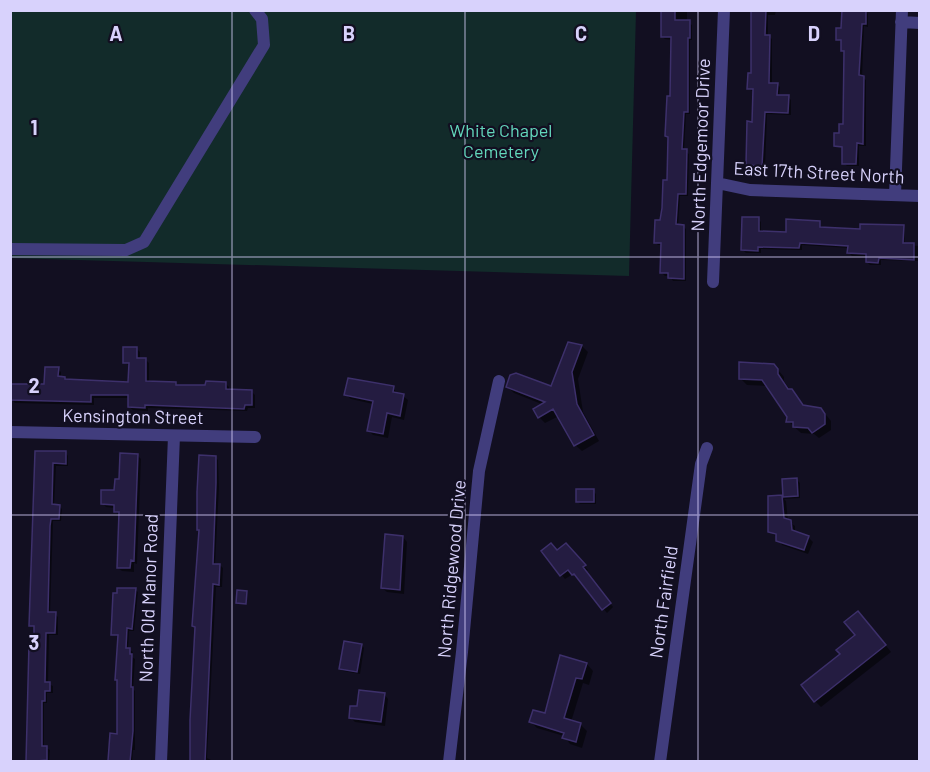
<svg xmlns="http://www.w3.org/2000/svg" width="930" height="772" viewBox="0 0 930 772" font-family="Barlow,sans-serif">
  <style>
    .green { fill: #122b2a }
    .shadow { fill: #0007 }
    .building { fill: #241c41; stroke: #3d306b; stroke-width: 1.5 }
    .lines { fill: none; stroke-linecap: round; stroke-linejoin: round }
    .minor { stroke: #413d7d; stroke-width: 12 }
    .grid { fill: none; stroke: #d8d2fc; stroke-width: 1.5; stroke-opacity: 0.55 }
    .labels { text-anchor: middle; stroke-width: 4.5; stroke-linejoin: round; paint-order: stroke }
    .park-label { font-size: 18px; fill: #63d7bc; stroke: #120f21 }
    .street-label { font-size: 18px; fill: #d8d2fc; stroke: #120f21 }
    .grid-label { font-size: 20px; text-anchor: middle; font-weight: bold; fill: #d8d2fc; stroke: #120f21; stroke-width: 4.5; stroke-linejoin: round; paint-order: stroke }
  </style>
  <rect width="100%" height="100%" fill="#120f21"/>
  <path class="green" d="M11 11H636L629 276 11 258Z"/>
  <path class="shadow" d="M663 10H687V22L692 25V40H690V114H686L684 151 689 154 688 196H680L678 226H683L686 229V281H673L670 276H665L662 273 663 245H658L655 242 662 221 668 182 669 138 667 136 671 97 673 40 665 39 662 37Z
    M751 10H776L775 15H768V36L772 39V84H777L780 87 779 97H788L791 100V115L767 114 765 168 750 167 747 165 753 123 754 92 749 89 752 74Z
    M865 11 868 14V27L864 26 862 77 866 80V146H859V166H847L844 163V149L835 145 845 125V53L843 51V42L837 39 843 30Z
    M758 219 761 222V232L787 233 820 223 822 229 901 250H904L905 228V245L920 246V261L881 260V265H870L867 262V256H852L849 253V248L802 245V250L761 249V253H746L743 250Z
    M569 344 582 346 588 352 578 379 583 412 599 441 582 451 575 445 559 416 545 423 539 417 544 405 514 393 508 387 552 388Z
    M137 349 140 352V359L146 360 149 363V382L176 383 179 387 226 384 229 387V391L252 392 255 395V408H248L247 411 148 408V411L133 410 129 407V398H94V405L15 403 12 400 45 385 58 369 61 372V378L67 381 130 383V366L124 362Z
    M774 365 784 377V381L790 390 798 397 805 407 820 409 827 416 831 421V430L819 438 814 434 801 433 788 421V416L767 386 747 385 740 378Z
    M393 388 398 394 403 396 408 400 404 420 392 417 388 438 373 435 368 430 373 404 351 399 346 395Z
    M36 452 66 453 68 456V466H56L54 506H59L62 509 61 521H53L50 614H55L58 617V635H49L48 684 53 686V693H47V703H44V747L50 750 49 762H27L35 645V628L31 625Z
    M137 455 141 459 137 564 134 563V572L122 571 118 568 120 515 115 512V508L106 507 102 503 116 492 120 480Z
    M215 457 218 460 219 487 215 565H220L223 568 222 587H216L207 758 213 761 191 762 200 531 198 530Z
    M784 480H797L800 483V498L784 499Z
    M593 491 596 494V504H580L577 501Z
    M781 496 786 501 788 521 795 526V533L808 537 813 542 808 554 782 545 777 537 769 531Z
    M403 537 407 542 404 594 387 592 382 588Z
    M566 545 588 570 586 572 613 607 607 613 573 574 565 579 543 552H557Z
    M135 590 138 592 134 631H129L128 649 133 652 132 657 135 659 133 689 135 691V750H133L132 762H111L110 760 118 736 119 637 112 634Z
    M865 619 891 652 821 707 815 701Z
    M362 645 364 648 360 674 343 671 340 669Z
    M587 664 593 671 589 685 583 683 571 722 581 725 587 731 582 748 570 744 564 736 537 728 531 722 546 715Z
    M384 694 388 699 385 726 355 722 350 717 358 708Z"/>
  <path class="building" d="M661 10H675V20H690V38H688V112H684L682 149H687L686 194H678L676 224 684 225V279L668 278V273H660L661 243H654L655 220H660L662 208 663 180H667L668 137 665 136 667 96H670L671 37H661Z
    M751 10H766L765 35H770L769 83H778L777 95H789L788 113 765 112 762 166 746 165 747 121 752 122 753 89H747L748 73H751Z
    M842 10H866V24H862L859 75 864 76 863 144 857 143 856 164H842V147L834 146V133H839V124H843L844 51H841V40H836V28H841Z
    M742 217H759V231L786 232V219L820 221V227L860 229V224L904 225 903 243H914V260L879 258 878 263 866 262V254L847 253 848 246 800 243 799 248 758 247V251L741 250Z
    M568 342 582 345 572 372 577 404 594 435 574 446 553 409 538 418 533 409 545 402 506 387 510 375 516 373 551 386Z
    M123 347H137V358H146V381L176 382V385H205L206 381 226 382V389L252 390V405H245L244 409 145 405V408L128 407V395H91V402L10 400 11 384H44L45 367H59L58 376 65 377V379L128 382 129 363H123Z
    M739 362 774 364 778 369V374L788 389H792L803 405 821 408 825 414V424L812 433 808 428 793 427V422H786L787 417 762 380 739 379Z
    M348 378 394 386 393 392 404 394 400 416 387 413 383 434 367 431 373 401 344 395Z
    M35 451H66V464L53 463 52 504 60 505 59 519H51L50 526 48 612H56L55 633H46L45 682H50V691H45V701H42V746H47V760L26 762 29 644H34V626H29Z
    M120 453 138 454 134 561 131 560 130 568H117L119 512H114V505L101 504V490H114L115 479H119Z
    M199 455 216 456V483L213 564H220L219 585 213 584 205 762H190V720L195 627 192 626 199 530H197V492Z
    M797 478 798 496 783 497 782 479Z
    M576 489H594V502H576Z
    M782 495 784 518 791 520 792 530 809 536 804 550 776 541V534L768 532V496Z
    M385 534 403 536 400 590 381 588Z
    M551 543 557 550 566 543 586 565 583 567 611 603 602 610 574 574 572 575 568 570 560 576 541 551Z
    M117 588H136L132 629 127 628 126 648H130V654H132L131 687H133V731L130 762 108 761 110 733 117 734V680H115L118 635H111L113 593H117Z
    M237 590 247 591 246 604 236 603Z
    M858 611 886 645 814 702 801 685 840 654 836 650 855 635 844 622Z
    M344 641 362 644 357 672 339 669Z
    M560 655 587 663 582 679 576 678 564 718 581 723 576 742 562 738 564 733 529 722 533 710 545 713Z
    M359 690 385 693 381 722 349 718 350 706H357Z"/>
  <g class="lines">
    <path class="minor" d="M901 22 920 23
      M717 183 750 190 920 196
      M895 195 902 10
      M10 249 126 250 144 242 264 45 262 19 255 10
      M713 282 724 10
      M10 432 255 437
      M161 762 174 436
      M449 762 462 652 479 471 499 381
      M660 762 701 464 707 448"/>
  </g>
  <path class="grid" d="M232 10V762M465 10V762M698 10V762M10 257H920M10 515H920"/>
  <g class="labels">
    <g class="park-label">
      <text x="501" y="137">White Chapel<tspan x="501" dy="21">Cemetery</tspan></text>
    </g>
    <g class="street-label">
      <text transform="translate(701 145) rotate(-88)" y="6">North Edgemoor Drive</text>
      <text transform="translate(819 173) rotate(3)" y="6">East 17th Street North</text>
      <text transform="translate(133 417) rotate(1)" y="6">Kensington Street</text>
      <text transform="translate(452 569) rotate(-85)" y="6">North Ridgewood Drive</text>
      <text transform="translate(149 598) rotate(-88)" y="6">North Old Manor Road</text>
      <text transform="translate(664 602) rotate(-82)" y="6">North Fairfield</text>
    </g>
  </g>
  <g class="grid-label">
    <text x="116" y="41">A</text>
    <text x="349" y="41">B</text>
    <text x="581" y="41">C</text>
    <text x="814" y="41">D</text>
    <text x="34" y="135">1</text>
    <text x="34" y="393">2</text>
    <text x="34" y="650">3</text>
  </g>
  <rect width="930" height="772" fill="none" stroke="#d8d2fc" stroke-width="24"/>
</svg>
